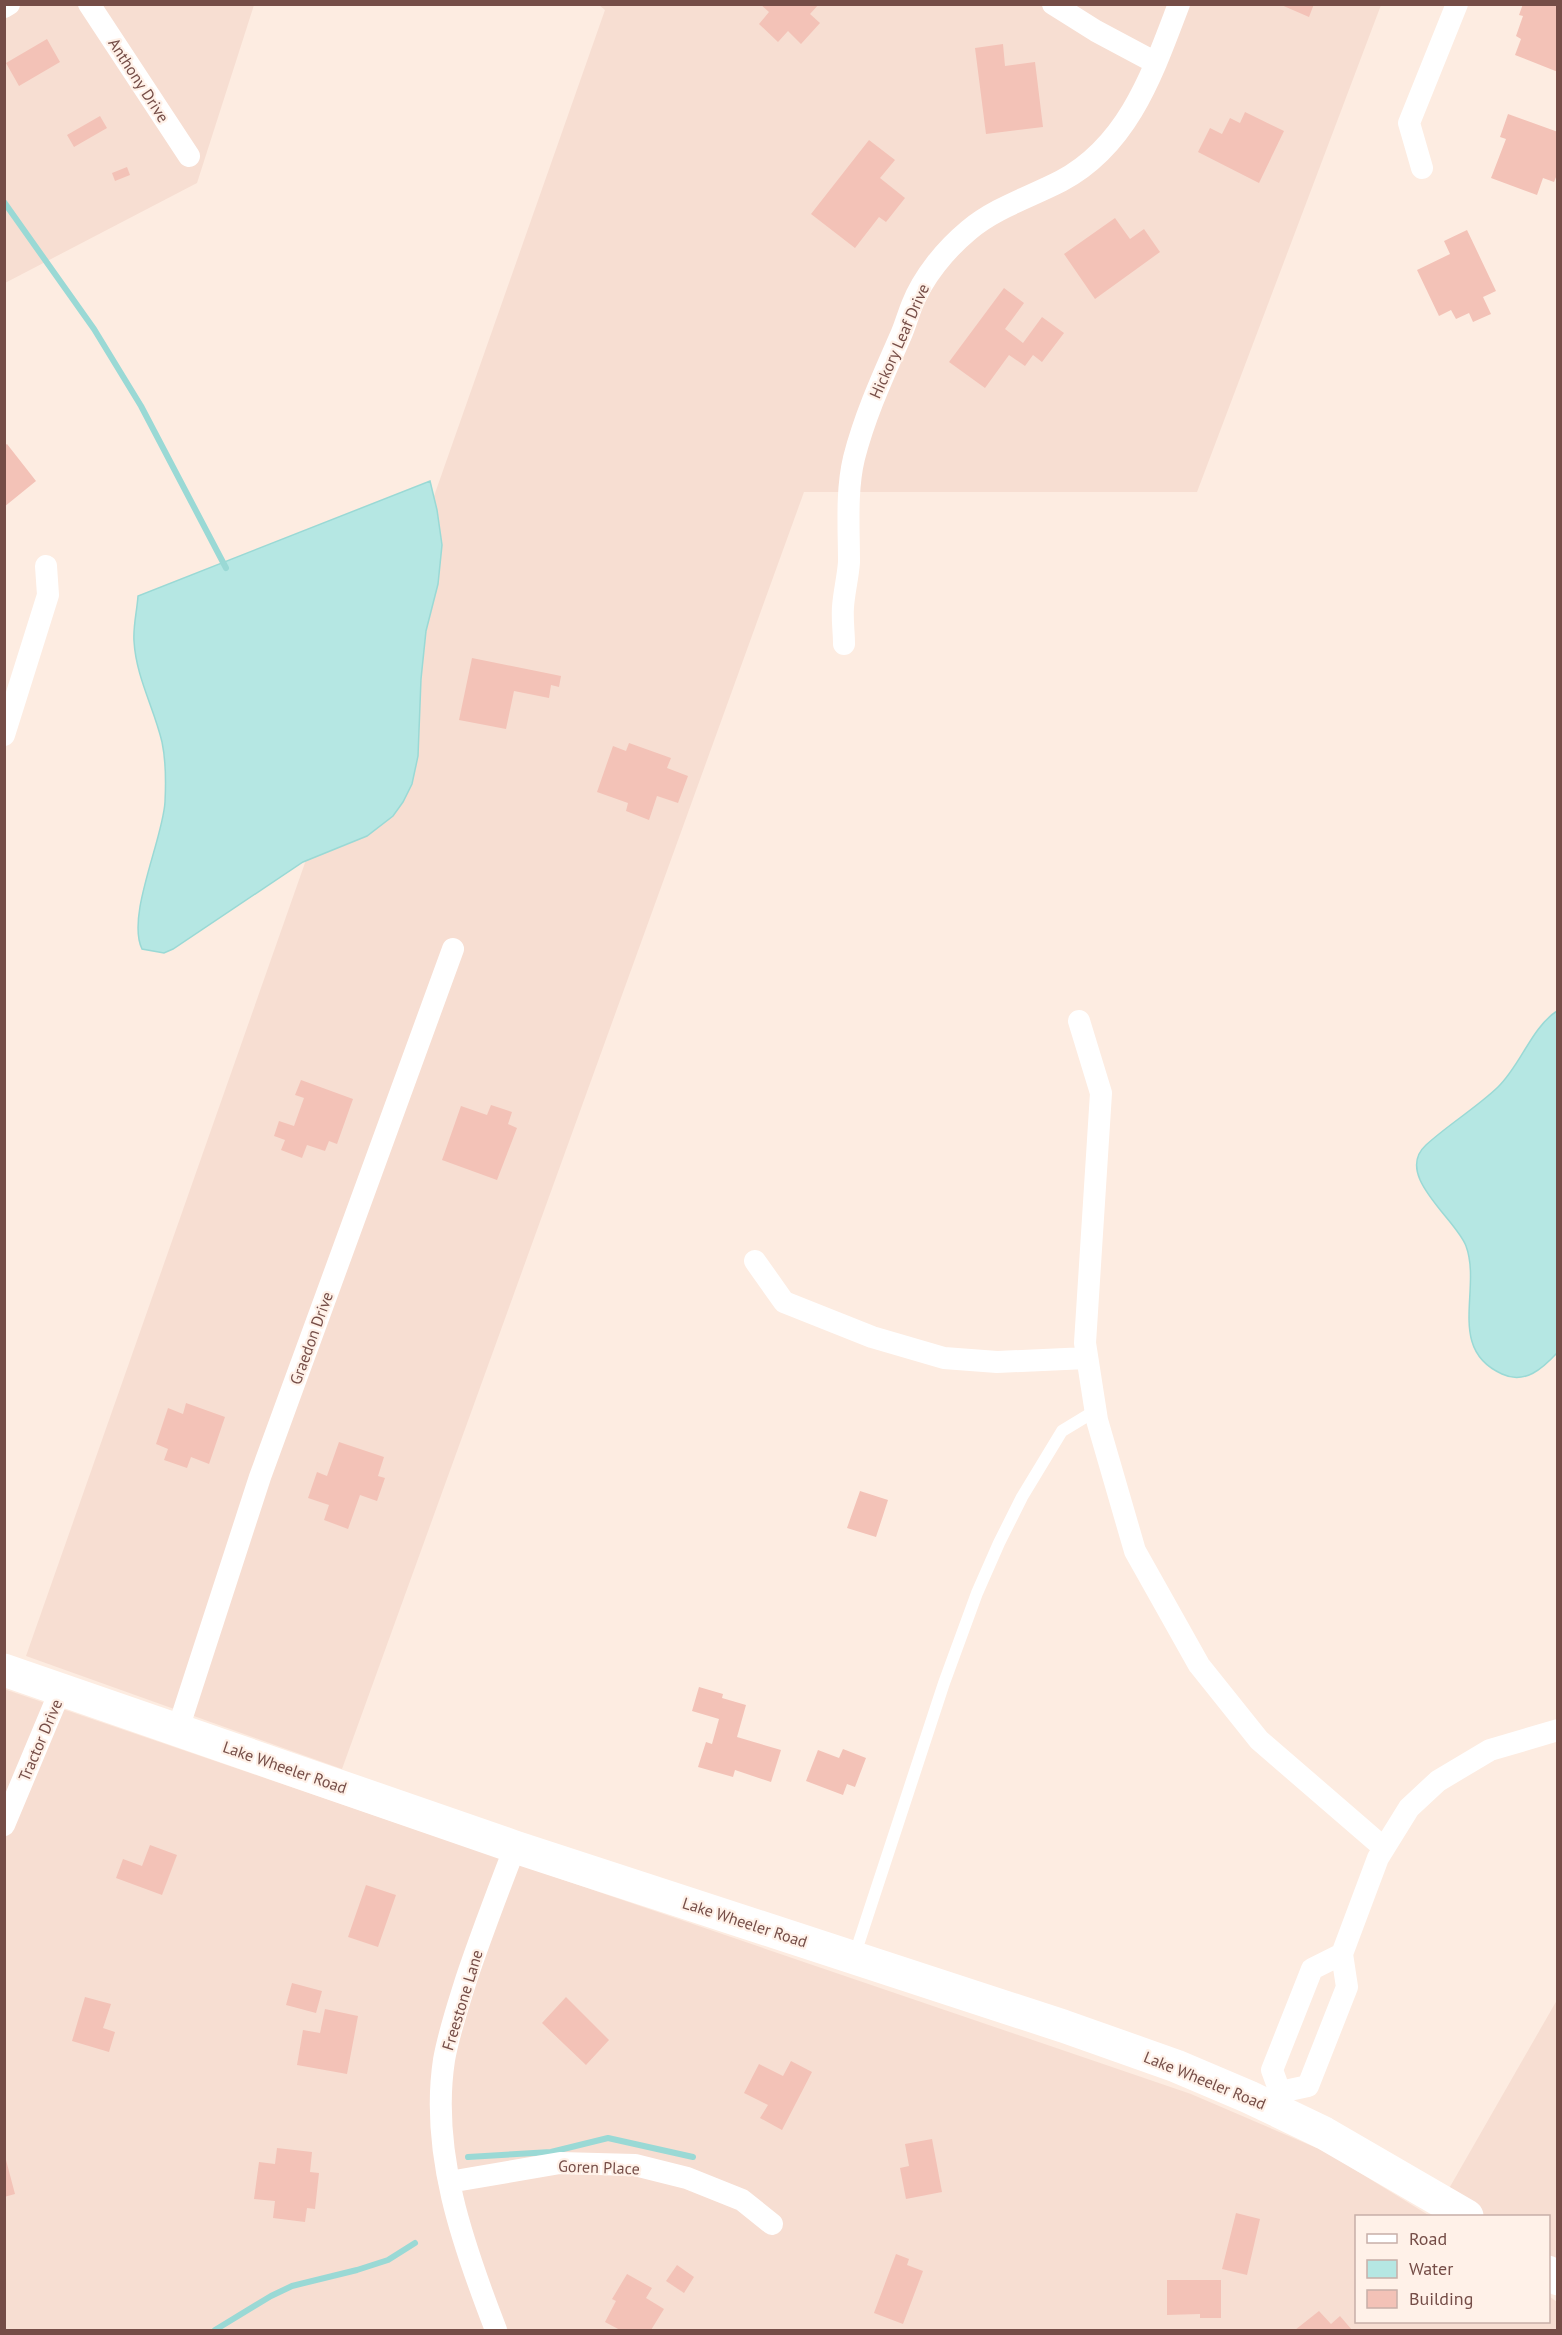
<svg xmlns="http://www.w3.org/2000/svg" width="1562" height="2335" viewBox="0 0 1562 2335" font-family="'PT Sans',sans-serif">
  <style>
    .residential { fill: #f7ded2 }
    .water { fill: #b5e7e3; stroke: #9ad9d5; stroke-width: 1.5 }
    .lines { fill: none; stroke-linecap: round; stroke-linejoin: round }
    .stream { stroke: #9ad9d5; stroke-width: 6 }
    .building { fill: #f3c2b7 }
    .lane { stroke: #fff; stroke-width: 12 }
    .street { stroke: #fff; stroke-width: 22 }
    .secondary { stroke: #fff; stroke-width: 33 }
    .labels { text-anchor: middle; stroke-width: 4.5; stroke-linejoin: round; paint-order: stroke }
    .street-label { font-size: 16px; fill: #754d47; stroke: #fff1e8 }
  </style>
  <rect width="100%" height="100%" fill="#fdece1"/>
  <path class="residential" d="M5 5H254L197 183 5 283Z
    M599 5H1381L1197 492H804L342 1769 26 1656 605 10Z
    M4 1689 1191 2094 1326 2152 1430 2216H1356V2322H1548L1549 2296 1557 2302V2330H5Z
    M1557 2000V2267L1549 2261 1548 2216H1483L1447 2192Z"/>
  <path class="water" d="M430 481 437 510 442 545 438 584 426 631 421 679 418 756 412 784 403 802 393 816 367 836 303 862 173 949 164 953 142 949C126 916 163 839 165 802 166 782 166 761 162 742 154 708 136 677 134 641 133 626 137 611 138 596Z
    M1557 1011V1353C1543 1368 1525 1385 1502 1374 1446 1349 1482 1289 1466 1246 1456 1219 1393 1175 1426 1145 1449 1124 1476 1108 1498 1087 1521 1065 1531 1028 1557 1011Z"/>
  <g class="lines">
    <path class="stream" d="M4 202 94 329 141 406 226 568
      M468 2157 551 2152 608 2138 693 2157
      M215 2330 271 2296 292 2286 357 2270 388 2260 415 2243"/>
  </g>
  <path class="building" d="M760 4H819L810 14 820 23 801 44 788 31 778 42 759 24 769 12Z
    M1279 4H1314L1309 17Z
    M1523 4 1558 6V72L1515 55 1521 39 1516 36 1523 16 1519 15Z
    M47 39 60 62 19 86 6 63Z
    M1003 44 1005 66 1035 62 1043 127 986 134 975 48Z
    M1245 112 1284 131 1259 183 1198 152 1210 128 1222 134 1230 118 1240 123Z
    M1508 114 1558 132V172L1554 182 1543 178 1537 195 1491 178 1506 139 1500 137Z
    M100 116 107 128 74 147 67 135Z
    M869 140 895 160 880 178 905 198 886 222 879 217 855 248 811 214Z
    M127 167 130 175 115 181 112 173Z
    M1115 218 1130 239 1144 229 1160 252 1095 299 1064 254Z
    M1467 230 1496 291 1483 297 1491 314 1473 322 1469 313 1456 319 1451 310 1439 316 1417 270 1450 254 1444 241Z
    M1004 288 1024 303 1005 329 1023 343 1042 317 1064 333 1042 362 1033 355 1025 366 1009 355 985 388 949 362Z
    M7 444 36 481 4 507V446Z
    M472 658 561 676 559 687 551 685 549 698 514 691 506 729 459 720Z
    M629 743 671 758 667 768 688 776 678 803 657 796 649 820 626 811 628 803 597 792 613 746 626 751Z
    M301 1080 353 1099 337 1144 329 1141 325 1151 307 1145 302 1158 281 1150 285 1140 274 1136 279 1121 294 1126 304 1098 295 1095Z
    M491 1105 512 1112 508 1124 517 1128 497 1180 442 1160 461 1106 487 1115Z
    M186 1403 225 1417 209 1464 191 1457 187 1468 164 1460 168 1449 156 1444 168 1408 183 1414Z
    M339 1442 384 1457 378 1476 385 1478 377 1501 360 1495 348 1529 324 1520 329 1505 308 1498 317 1472 327 1476Z
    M860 1491 888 1500 876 1537 847 1528Z
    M699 1687 723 1694 722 1698 746 1705 737 1737 781 1750 771 1782 735 1770 733 1777 698 1767 706 1742 712 1744 719 1719 692 1711Z
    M843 1749 866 1758 855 1787 847 1784 843 1795 806 1781 818 1750 839 1758Z
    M150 1845 177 1855 162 1895 116 1878 123 1859 142 1866Z
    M366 1885 396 1895 378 1947 348 1937Z
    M292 1983 322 1991 316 2013 286 2005Z
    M85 1997 111 2004 103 2028 115 2032 109 2052 72 2041Z
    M566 1997 609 2040 586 2065 542 2023Z
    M325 2009 358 2016 347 2074 297 2065 303 2030 320 2033Z
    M791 2061 812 2072 782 2130 760 2118 768 2105 744 2093 759 2064 783 2076Z
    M932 2139 942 2192 906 2199 900 2168 909 2166 905 2144Z
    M277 2148 312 2152 310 2172 319 2173 315 2209 307 2208 305 2222 273 2218 275 2201 254 2199 259 2162 275 2164Z
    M6 2160 15 2194 4 2197V2161Z
    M1236 2213 1260 2219 1247 2275 1222 2269Z
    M896 2254 909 2259 907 2265 923 2271 903 2324 874 2313Z
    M677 2265 694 2277 684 2293 666 2281Z
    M627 2274 652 2288 646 2298 664 2309 651 2330H620L605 2322 616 2301 612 2299Z
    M1167 2280H1221V2318H1200V2314L1167 2315Z
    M1319 2311 1331 2324 1340 2316 1352 2330H1295Z"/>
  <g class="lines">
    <path class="lane" d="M854 1957 944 1683 977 1593 999 1543 1022 1497 1062 1431 1095 1411"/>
    <path class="street" d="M89 4 189 156
      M1053 4 1096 31 1156 63
      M4 7 9 4
      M1422 168 1409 123 1457 4
      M844 644C844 632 842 619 843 607 844 592 848 577 849 562 849 529 846 491 854 458 865 415 883 376 901 335 905 326 908 315 912 305 923 277 945 250 969 230 995 208 1030 197 1061 181 1129 145 1153 72 1179 4
      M4 735 48 595 46 566
      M1079 1021 1101 1093 1085 1343 1097 1420 1135 1551 1199 1665 1259 1740 1384 1848
      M755 1261 784 1302 872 1337 944 1358 997 1362 1087 1358
      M178 1729 260 1477 453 949
      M4 1825 61 1689
      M1280 2092 1308 2086 1347 1987 1342 1954 1378 1858 1409 1808 1438 1781 1490 1750 1558 1730
      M1275 2104 1280 2092 1272 2070 1312 1969 1342 1954
      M449 2182 560 2163 635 2165 687 2178 742 2200 772 2224
      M496 2330C463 2245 430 2152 444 2060 449 2032 458 2006 466 1980 481 1935 498 1891 515 1847"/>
    <path class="secondary" d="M4 1670 515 1847 1063 2026 1176 2066 1249 2097 1324 2133 1467 2216
      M1548 2272 1558 2279"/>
  </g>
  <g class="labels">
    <g class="street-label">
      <text transform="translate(139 80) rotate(57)" y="6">Anthony Drive</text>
      <text transform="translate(899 341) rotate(-66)" y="6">Hickory Leaf Drive</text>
      <text transform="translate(311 1338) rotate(-70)" y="6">Graedon Drive</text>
      <text transform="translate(40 1740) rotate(-67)" y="6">Tractor Drive</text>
      <text transform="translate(285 1767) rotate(19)" y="6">Lake Wheeler Road</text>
      <text transform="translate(745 1922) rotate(18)" y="6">Lake Wheeler Road</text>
      <text transform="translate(462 2000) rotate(-73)" y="6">Freestone Lane</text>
      <text transform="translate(1205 2080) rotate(22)" y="6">Lake Wheeler Road</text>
      <text transform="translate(599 2167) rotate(2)" y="6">Goren Place</text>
    </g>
  </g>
  <rect width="1562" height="2335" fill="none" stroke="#754d47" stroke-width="12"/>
  <rect x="1355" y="2215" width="195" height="108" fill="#fff1e8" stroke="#c8afa8" stroke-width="1.5"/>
  <rect x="1367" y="2234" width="30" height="9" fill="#ffffff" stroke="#c8afa8" stroke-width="1.5"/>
  <text x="1409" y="2245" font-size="18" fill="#754d47">Road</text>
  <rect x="1367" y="2260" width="30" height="18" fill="#b5e7e3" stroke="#c8afa8" stroke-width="1.5"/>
  <text x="1409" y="2275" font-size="18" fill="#754d47">Water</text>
  <rect x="1367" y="2290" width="30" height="18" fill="#f3c2b7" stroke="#c8afa8" stroke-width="1.5"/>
  <text x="1409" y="2305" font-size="18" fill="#754d47">Building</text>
</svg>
